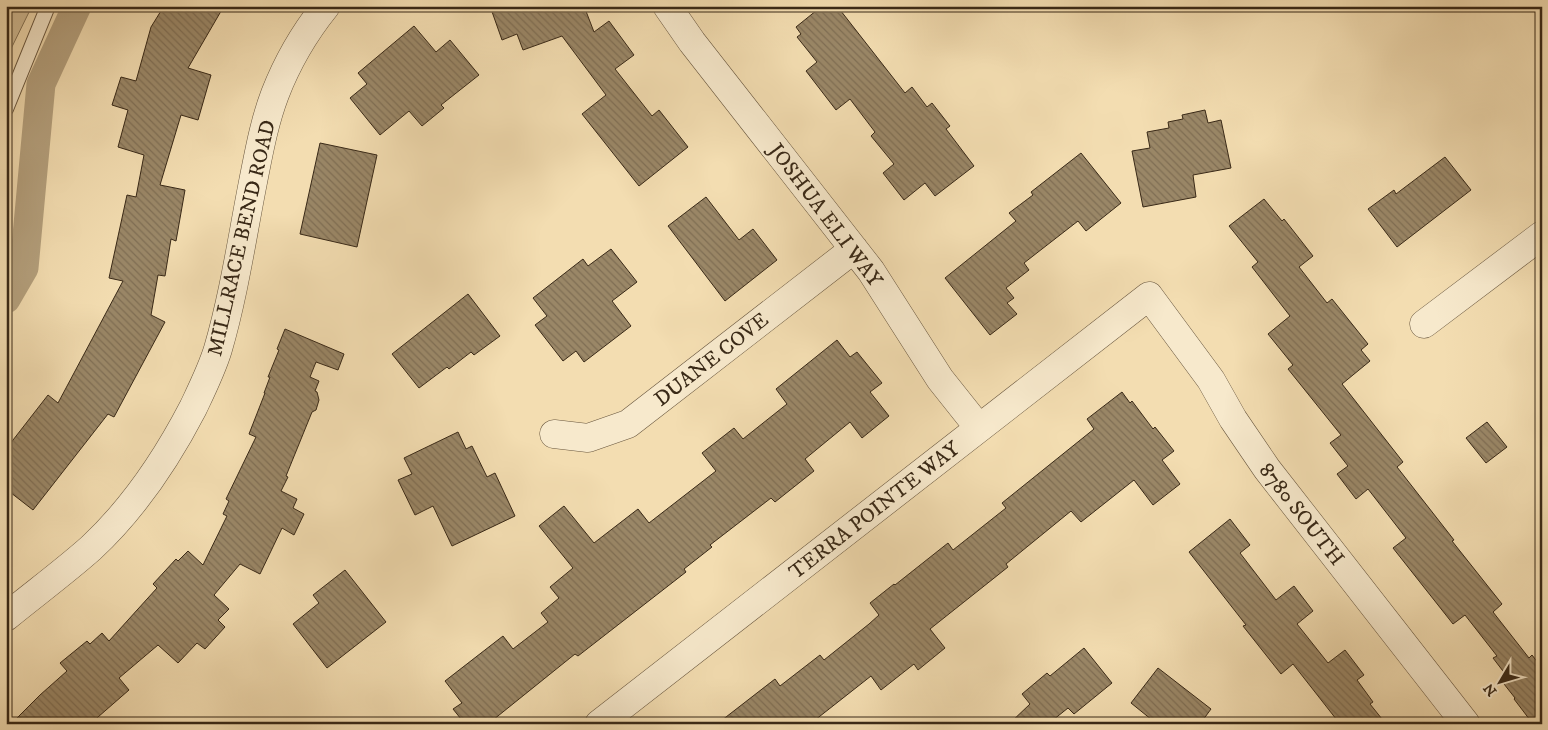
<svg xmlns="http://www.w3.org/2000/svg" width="1548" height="730" viewBox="0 0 1548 730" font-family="'IM FELL DW Pica',serif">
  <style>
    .green { fill: #d3be97; stroke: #867457 }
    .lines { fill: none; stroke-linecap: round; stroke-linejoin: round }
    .canal { stroke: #b4a07d; stroke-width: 29 }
    .building { fill: url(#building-back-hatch); stroke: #392917 }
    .lane-casing { stroke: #68563e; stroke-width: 16 }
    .street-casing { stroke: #68563e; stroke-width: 29 }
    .lane { stroke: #f7e9cc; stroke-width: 14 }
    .street { stroke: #f7e9cc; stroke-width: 28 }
    .labels { text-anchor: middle; stroke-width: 4; stroke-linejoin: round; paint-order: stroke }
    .street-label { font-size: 21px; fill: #392917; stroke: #f7e9cc }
  </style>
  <defs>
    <pattern id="building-back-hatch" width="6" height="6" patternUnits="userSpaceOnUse" patternTransform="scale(1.25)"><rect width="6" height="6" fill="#9a8767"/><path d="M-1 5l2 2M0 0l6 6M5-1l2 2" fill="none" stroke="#7f6e54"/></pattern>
  </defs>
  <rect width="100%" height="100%" fill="#f3ddb1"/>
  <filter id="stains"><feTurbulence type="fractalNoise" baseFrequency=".004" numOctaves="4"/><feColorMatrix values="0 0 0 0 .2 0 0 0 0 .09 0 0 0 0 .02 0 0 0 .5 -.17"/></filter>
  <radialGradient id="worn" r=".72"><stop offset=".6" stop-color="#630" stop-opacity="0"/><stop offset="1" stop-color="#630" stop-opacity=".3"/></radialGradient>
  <path class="green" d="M6 6H32L6 59Z"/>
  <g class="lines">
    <path class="canal" d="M6 299 24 268 41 84 77 6"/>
  </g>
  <path class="building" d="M164 6H224L188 68 211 75 198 120 181 115 160 185 185 190 176 241 171 239 165 276 158 275 151 315 165 322 114 417 108 414 33 510 6 489V449L48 395 58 403 123 281 109 278 127 195 136 197 144 155 118 147 128 110 112 105 121 77 136 81 151 27Z
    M490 6H584L594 32 609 21 634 55 615 69 652 116 659 110 688 147 639 186 582 114 606 95 562 36 523 50 517 34 502 40Z
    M822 6H837L905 93 912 87 927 107 932 103 950 126 946 129 974 166 935 196 925 183 904 200 883 173 894 164 871 136 875 132 850 99 836 110 806 71 817 62 797 37 801 34 796 27Z
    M414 26 436 52 450 40 479 75 441 105 444 108 422 126 409 111 380 135 350 98 367 84 358 73Z
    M1205 110 1208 123 1221 120 1231 168 1193 175 1196 197 1143 207 1132 151 1150 148 1147 132 1169 128 1168 122 1183 119 1182 115Z
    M320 143 377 155 357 247 300 234Z
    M1081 153 1121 203 1086 231 1078 221 1024 263 1029 270 1006 288 1014 298 1007 303 1017 314 990 335 945 278 1016 221 1009 213 1033 195 1031 192Z
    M1445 157 1471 190 1397 247 1368 209 1394 190 1396 194Z
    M706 197 739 240 753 229 777 260 725 301 668 226Z
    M1264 199 1282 221 1284 219 1313 256 1299 267 1327 303 1332 299 1368 344 1361 350 1370 361 1342 384 1403 462 1397 467 1454 540 1452 541 1502 604 1493 612 1529 658 1532 655 1542 668V724H1533L1514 699 1515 698 1504 684 1509 679 1493 658 1497 656 1465 615 1453 624 1393 548 1406 538 1368 489 1356 499 1337 474 1348 466 1330 443 1341 435 1288 369 1293 365 1268 334 1290 316 1252 267 1258 262 1229 226Z
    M611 249 637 282 612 301 631 326 584 362 576 351 563 361 535 325 547 316 533 298 583 259 588 266Z
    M468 294 500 336 474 355 471 352 449 369 447 367 419 388 392 354Z
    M285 329 344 354 338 370 316 362 310 377 319 381 315 391 317 392 319 400 316 410 312 412 286 476 288 477 281 491 297 499 293 508 304 514 294 535 282 528 260 574 240 564 214 595 229 609 218 620 225 627 205 649 197 643 178 663 158 645 119 678 129 690 90 724H11L40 695 67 671 60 663 87 641 90 644 102 633 109 641 157 588 153 584 176 559 178 561 188 551 203 565 227 516 223 514 229 501 226 499 256 437 249 434 265 393H264L270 377H268L279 350 277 349Z
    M837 340 850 357 857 352 882 383 870 392 889 416 862 438 850 422 805 459 814 471 775 502 771 498 710 545 712 547 684 569 686 572 578 656 575 654 488 724H465L453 709 462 703 445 681 503 636 513 649 548 622 541 613 559 598 550 587 573 568 539 526 564 506 594 543 638 509 649 523 716 471 702 453 734 428 743 439 787 404 776 389Z
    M1122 392 1130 403 1132 401 1153 429 1155 427 1174 451 1162 460 1180 484 1153 505 1134 480 1081 522 1071 511 1006 564 1008 567 930 629 945 648 918 670 914 664 881 690 871 676 810 724H717L775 679 780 686 820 655 824 660 869 624 879 615 870 603 894 584 895 585 948 543 953 550 1006 508 1002 503 1094 429 1087 419Z
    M1487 422 1507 447 1486 463 1466 438Z
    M458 432 466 449 472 446 487 477 495 473 515 516 452 546 433 506 415 515 398 480 412 474 404 458Z
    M1230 519 1250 545 1240 553 1276 600 1294 586 1313 611 1297 624 1328 663 1345 650 1364 675 1357 680 1373 702 1370 704 1386 724H1340L1293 664 1281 674 1243 626 1246 625 1189 552Z
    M345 570 386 622 327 668 293 624 319 603 313 595Z
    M1084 648 1112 683 1074 714 1068 708 1048 724H1009L1030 704 1022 694 1047 673 1050 676Z
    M1158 668 1211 709 1200 724H1157L1131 703Z"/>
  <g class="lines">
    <g class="lane-casing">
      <path id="lane" d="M6 109 48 6"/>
    </g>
    <g class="street-casing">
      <path id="street" d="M667 6 692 42 871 271 940 379 979 428
        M1424 324 1542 235
        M554 434 588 438 628 424 854 249
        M6 617C34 594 64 572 91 548 134 508 166 460 193 408 202 389 212 369 218 349 234 294 242 238 253 182 259 152 264 123 275 94 287 63 305 32 326 6
        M599 724 1149 296 1211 380 1233 419 1267 469 1466 724"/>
    </g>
    <use href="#lane" class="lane"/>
    <use href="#street" class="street"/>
  </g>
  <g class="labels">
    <g class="street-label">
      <text transform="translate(826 215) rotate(53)" y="7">JOSHUA ELI WAY</text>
      <text transform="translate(241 238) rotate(-77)" y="7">MILLRACE BEND ROAD</text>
      <text transform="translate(711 359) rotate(-38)" y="7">DUANE COVE</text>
      <text transform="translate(874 510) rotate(-38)" y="7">TERRA POINTE WAY</text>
      <text transform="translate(1302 514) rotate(52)" y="7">8780 SOUTH</text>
    </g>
  </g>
  <rect width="1548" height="730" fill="none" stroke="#f3ddb1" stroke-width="25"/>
  <rect x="8" y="8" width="1533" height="715" fill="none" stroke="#392917" stroke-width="2.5"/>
  <rect x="12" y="12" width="1523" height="705" fill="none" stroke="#392917"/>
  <g transform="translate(1500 682) rotate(232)" stroke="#f7e9cc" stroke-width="4" paint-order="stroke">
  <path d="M0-4L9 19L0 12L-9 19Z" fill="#392917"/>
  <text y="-8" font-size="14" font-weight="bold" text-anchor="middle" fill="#392917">N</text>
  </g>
  <rect width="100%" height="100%" filter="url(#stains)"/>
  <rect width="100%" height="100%" fill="url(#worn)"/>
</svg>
